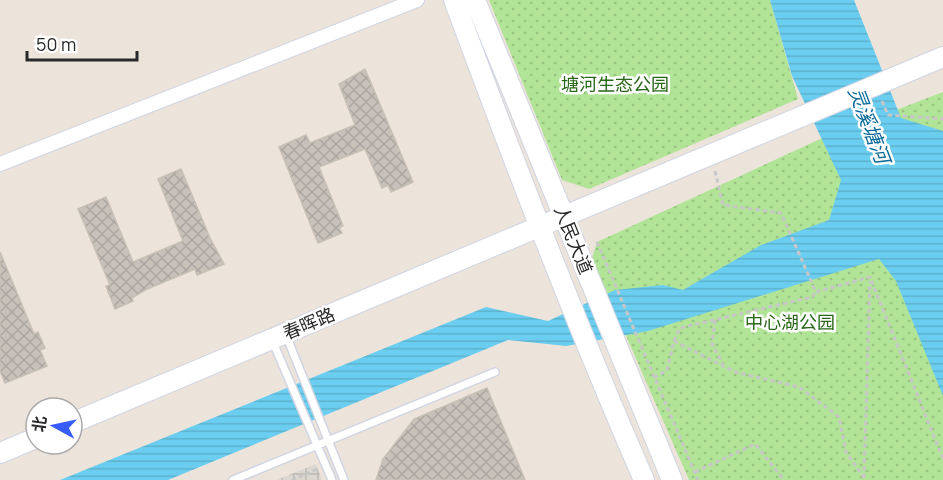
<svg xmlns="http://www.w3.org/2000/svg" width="943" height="480" viewBox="0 0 943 480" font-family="Manrope,'Noto Sans SC',sans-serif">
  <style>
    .park { fill: url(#park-dots) }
    .plaza { fill: url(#plaza-grid) }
    .water { fill: url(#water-rules) }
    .building { fill: url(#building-cross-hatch); stroke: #c7c0b4; stroke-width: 1.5 }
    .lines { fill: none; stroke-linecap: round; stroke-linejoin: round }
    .lane-casing { stroke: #d0d4e2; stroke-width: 10 }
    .street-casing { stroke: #d0d4e2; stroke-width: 16 }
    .secondary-casing { stroke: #d0d4e2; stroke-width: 22 }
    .path { stroke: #c7c7c7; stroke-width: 3; stroke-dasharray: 4.5 3; stroke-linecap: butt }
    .lane { stroke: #fff; stroke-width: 7 }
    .street { stroke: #fff; stroke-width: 14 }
    .secondary { stroke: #fff; stroke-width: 20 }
    .labels { text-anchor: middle; stroke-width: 5; stroke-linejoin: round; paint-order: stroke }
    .park-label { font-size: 18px; fill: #296718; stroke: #fff }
    .street-label { font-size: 18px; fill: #292929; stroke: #fff }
    .water-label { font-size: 20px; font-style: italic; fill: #0b6b9b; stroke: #fff }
  </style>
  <defs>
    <pattern id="park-dots" width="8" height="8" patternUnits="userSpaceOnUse" patternTransform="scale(1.5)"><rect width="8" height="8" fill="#b1e496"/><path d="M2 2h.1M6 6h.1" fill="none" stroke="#98c481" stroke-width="1.8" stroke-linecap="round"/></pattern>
    <pattern id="plaza-grid" width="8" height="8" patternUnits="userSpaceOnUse" patternTransform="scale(1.5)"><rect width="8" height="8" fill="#dcd7d1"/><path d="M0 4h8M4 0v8" fill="none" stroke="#bdb9b3"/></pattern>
    <pattern id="water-rules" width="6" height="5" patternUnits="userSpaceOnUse" patternTransform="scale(1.5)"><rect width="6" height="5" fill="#6bcef0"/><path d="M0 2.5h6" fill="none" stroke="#5db1ce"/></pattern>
    <pattern id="building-cross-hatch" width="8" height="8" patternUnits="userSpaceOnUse" patternTransform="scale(1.5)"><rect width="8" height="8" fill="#c7c1ba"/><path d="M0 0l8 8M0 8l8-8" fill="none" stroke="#aba6a0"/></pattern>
  </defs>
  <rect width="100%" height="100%" fill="#ece4db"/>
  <path class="park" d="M489 0H770L798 99 589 189 562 180Z
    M943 92V480H689L592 258 597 242 818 140Z"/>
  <path class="plaza" d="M316 464 322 480H276Z"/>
  <path class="water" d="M770 0H854L901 118 943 131V396L896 281 879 259 648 331 566 346 508 340 168 480H60L486 307 548 321 615 290 663 285 683 290 761 245 829 220 841 180 792 76Z"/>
  <path class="building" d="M365 69 413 182 391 192 388 185 382 188 365 149 319 167 343 226 339 228 342 233 318 243 279 147 306 135 310 143 355 125 339 84Z
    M181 169 210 238 224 264 197 275 195 269 145 290 132 298 133 301 115 309 106 286 110 285 78 209 106 197 133 262 183 241 158 179Z
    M0 252 34 334 38 332 45 348 40 350 47 366 5 383 0 371Z
    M487 388 525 480H376L383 459 414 419Z"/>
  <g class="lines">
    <g class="lane-casing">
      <path id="lane" d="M286 335 344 480
        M272 340 332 480
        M233 480 495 372"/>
    </g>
    <g class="street-casing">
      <path id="street" d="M0 164 417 0"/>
    </g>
    <g class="secondary-casing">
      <path id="secondary" d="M454 0C514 162 575 322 644 480
        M475 0 672 480
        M72 423 943 57
        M0 453 36 438"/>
    </g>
    <path class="path" d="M882 101 888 115 943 119
      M715 171 723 205 781 213 816 292 870 277 943 459
      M597 242 698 480
      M715 320 712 344 723 364
      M674 341 680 328 812 297 816 292
      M654 378 667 370 674 341 735 372 799 387 839 417 846 452 864 478
      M695 472 755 444 784 480
      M864 478 870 281
      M292 480 318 469"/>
    <use href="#lane" class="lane"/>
    <use href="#street" class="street"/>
    <use href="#secondary" class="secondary"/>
  </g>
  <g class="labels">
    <g class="park-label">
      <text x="615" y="91">塘河生态公园</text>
      <text x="790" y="329">中心湖公园</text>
    </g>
    <g class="street-label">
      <text transform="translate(573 240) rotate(68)" y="6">人民大道</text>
      <text transform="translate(309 324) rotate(-23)" y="6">春晖路</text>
    </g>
    <g class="water-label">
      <text transform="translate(869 125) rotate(69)" y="7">灵溪塘河</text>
    </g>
  </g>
  <g transform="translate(54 426) rotate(278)"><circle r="28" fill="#ffffff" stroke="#a9a9a9" stroke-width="1.5"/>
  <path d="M0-4.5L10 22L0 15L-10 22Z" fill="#375dfd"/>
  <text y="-9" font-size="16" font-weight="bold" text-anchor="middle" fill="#292929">北</text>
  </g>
  <path d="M27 51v9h110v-9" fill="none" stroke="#292929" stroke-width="3"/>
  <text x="36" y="51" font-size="18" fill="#292929" stroke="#ffffff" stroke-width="4.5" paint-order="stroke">50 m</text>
</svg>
